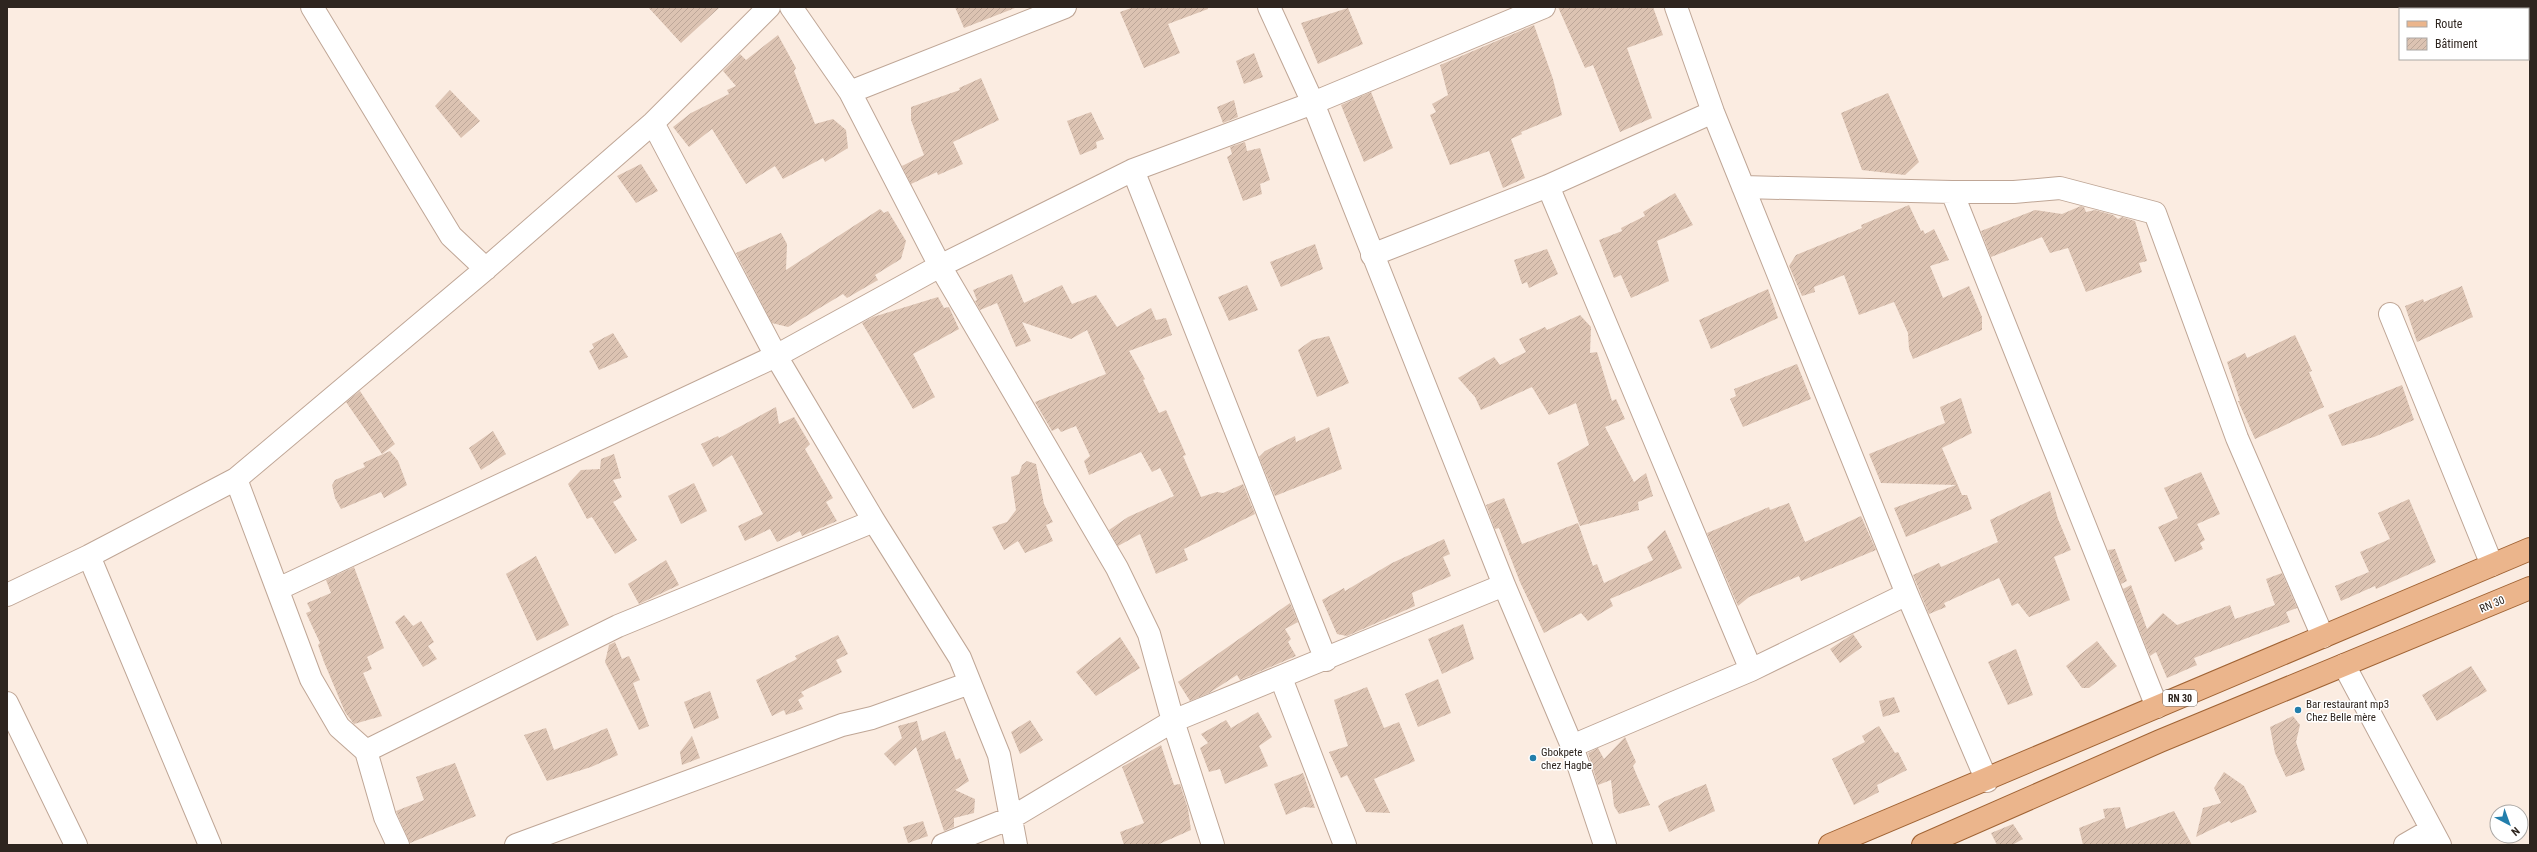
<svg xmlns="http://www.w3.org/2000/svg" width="2537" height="852" viewBox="0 0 2537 852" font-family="'Roboto Condensed',sans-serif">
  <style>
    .building { fill: url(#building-hatch) }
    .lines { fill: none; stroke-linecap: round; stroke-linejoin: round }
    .minor-casing { stroke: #bfa696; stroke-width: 24 }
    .major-casing { stroke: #a06334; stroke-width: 24 }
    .minor { stroke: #fff; stroke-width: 22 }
    .major { stroke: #ebb58c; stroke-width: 22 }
    .poi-dot { fill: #227eab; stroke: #fff; stroke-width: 1.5 }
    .labels { text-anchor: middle; stroke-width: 3; stroke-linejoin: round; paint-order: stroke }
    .shield { fill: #fff; stroke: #6d6662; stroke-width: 1 }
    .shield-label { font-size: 10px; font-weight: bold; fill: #2e251f }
    .street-label { font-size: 11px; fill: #2e251f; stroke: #fff }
    .poi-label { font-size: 11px; fill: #2e251f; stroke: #fff; text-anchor: start }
  </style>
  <defs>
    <pattern id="building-hatch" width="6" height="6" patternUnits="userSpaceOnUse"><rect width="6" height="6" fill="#dcc3b2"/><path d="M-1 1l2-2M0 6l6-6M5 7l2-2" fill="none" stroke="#bda799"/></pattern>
  </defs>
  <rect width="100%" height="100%" fill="#fbece1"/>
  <path class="building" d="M648 7H720L681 43Z
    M955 7H1015V8L964 28Z
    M1134 7H1208V9L1168 24 1180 53 1144 68 1120 12Z
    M1558 7H1653L1663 35 1627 48 1652 118 1620 132 1593 65 1585 68Z
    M1348 8 1363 44 1318 64 1301 23Z
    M1534 25 1553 79 1562 115 1521 132 1522 134 1511 139 1525 178 1503 188 1489 151 1450 165 1430 115 1436 112 1432 104 1448 95 1440 65Z
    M778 35 796 68 794 71 815 124 833 119 846 130 848 148 825 162 823 158 783 179 775 166 746 184 712 129 689 147 673 127 691 113 729 94 727 90 736 86 723 71 740 54 746 60Z
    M1254 53 1263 77 1244 84 1236 61Z
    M981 78 999 120 953 142 963 164 938 175 937 172 911 184 902 166 924 155 911 120V107L960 90 959 88Z
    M450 90 480 121 461 138 435 106Z
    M1371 92 1393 148 1364 162 1341 105Z
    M1888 93 1919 162 1905 175 1862 170 1841 113Z
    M1234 100 1238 117 1223 123 1217 107Z
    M1091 112 1104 139 1096 142 1097 148 1080 155 1067 121Z
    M1245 142 1247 151 1260 148 1270 180 1260 184 1262 194 1243 201 1227 157 1232 154 1230 147Z
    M641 164 658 191 636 203 617 176Z
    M1675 193 1693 225 1657 241 1669 281 1631 298 1621 275 1614 278 1599 240 1622 231 1621 228 1645 216 1643 212Z
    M1909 205 1921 231 1923 230 1925 234 1934 229 1949 260 1930 266 1943 298 1969 286 1982 317V330L1913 359 1909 349 1908 333 1894 302 1859 315 1844 275 1814 287 1815 292 1802 296 1789 266 1796 255 1862 228 1861 225Z
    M2081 206 2084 207 2086 212 2095 210 2113 215 2118 219 2122 217 2135 221 2147 261 2139 263 2142 272 2086 292 2068 248 2050 253 2042 237 1991 257 1981 231 2035 210 2062 214Z
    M880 209 884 213 888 211 906 241 901 259 875 275 878 280 847 298 843 294 788 327 772 323 736 253 781 233 787 244 786 270Z
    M1315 244 1323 269 1281 287 1270 262Z
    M1547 249 1558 274 1529 288 1527 282 1522 284 1514 260Z
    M1012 274 1024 303 1062 285 1072 304 1096 295 1117 327 1151 308 1156 320 1166 318 1172 335 1129 351 1145 379 1143 380 1159 413 1166 410 1186 455 1183 456 1201 497 1217 492 1223 493 1243 484 1255 514 1184 549 1188 560 1156 574 1140 534 1118 546 1109 530 1128 517 1174 496 1160 468 1152 472 1141 452 1089 475 1084 461 1090 456 1076 426 1061 432 1058 428 1052 431 1035 402 1106 374 1087 330 1071 339 1022 322 1031 341 1016 347 997 303 980 310 975 301 977 300 973 290Z
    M1247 285 1258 310 1229 321 1218 297Z
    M2462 286 2473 317 2417 342 2405 306 2423 299 2424 302Z
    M1768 289 1778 318 1711 349 1699 320Z
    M938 297 944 308 949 307 959 329 913 354 935 397 913 409 862 323 873 317Z
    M1580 315 1591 327 1590 353 1597 352 1612 401 1616 399 1625 419 1605 427 1634 482 1646 473 1653 496 1638 502 1639 510 1580 526 1557 463 1589 445 1576 403 1549 415 1532 387 1481 410 1475 397 1458 378 1494 357 1500 365 1526 352 1519 339 1545 327 1547 330Z
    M613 333 628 357 599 370 589 351 594 348 592 344Z
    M2295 335 2312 371 2309 372 2324 407 2255 439 2238 401H2240L2227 362 2245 353 2247 358Z
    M1329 336 1349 383 1317 397 1298 350 1312 340Z
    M1797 364 1811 399 1743 427 1730 399 1736 396 1734 389Z
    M2402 385 2414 420 2374 437 2342 446 2328 415Z
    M360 391 395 444 382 454 346 402Z
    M1961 398 1972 433 1942 448 1962 495H1967L1972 509 1906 537 1894 508 1956 485 1881 483 1869 454 1945 423 1940 407Z
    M776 407 779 424 794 417 810 444 805 449 833 498 826 502 837 521 802 536 800 531 777 542 770 529 745 541 738 526 763 514 732 455 713 467 701 444 718 436 719 438Z
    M1329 427 1342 469 1275 496 1259 457 1265 451 1295 436 1296 442Z
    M493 431 506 454 481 470 469 448Z
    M390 451 398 461 407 485 384 498 381 492 341 509 335 498 332 485 335 480 365 467 363 463Z
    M614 454 621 478 613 480 622 497 613 502 637 540 615 554 592 517 587 519 568 484 581 470 600 469 601 459Z
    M1027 461 1036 464 1044 504 1053 522 1046 525 1053 541 1025 553 1018 541 1004 550 992 527 1007 522 1016 510 1011 477 1019 474 1022 465Z
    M2201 472 2220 514 2197 524 2205 540 2200 543 2203 549 2175 562 2158 527 2178 518 2164 488Z
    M694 483 707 511 681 524 668 496Z
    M2050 491 2058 519 2071 550 2054 557 2070 600 2029 617 2018 603 2012 606 1999 578 1944 603 1946 607 1929 614 1913 575 1939 563 1941 567 1998 542 1990 520Z
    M1504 498 1522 544 1578 523 1593 566 1597 564 1604 583 1653 560 1647 547 1665 530 1682 568 1610 599 1613 606 1588 621 1581 613 1544 633 1520 582 1499 528 1495 529 1486 505Z
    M2409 499 2436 562 2376 589 2375 586 2341 601 2335 586 2369 572 2360 552 2390 539 2378 513Z
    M1789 503 1805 542 1861 516 1876 550 1801 581 1799 576 1749 597 1738 606 1707 533 1769 507 1770 510Z
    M1444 539 1450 554 1443 557 1451 576 1412 593 1415 606 1347 636 1337 634 1322 600 1344 588 1345 591 1392 563Z
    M2115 549 2127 581 2121 584 2108 550Z
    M536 556 569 625 537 641 506 574Z
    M666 560 679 585 639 604 628 584Z
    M354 567 384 648 367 657 372 669 363 673 382 716 354 724 345 712 324 662 318 645 320 643 306 613 311 611 307 603 331 593 326 580Z
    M2282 573 2297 608 2286 612 2290 622 2194 658 2197 665 2167 678 2156 652 2150 656 2123 589 2131 585 2147 629 2163 613 2177 625 2230 605 2235 619 2275 605 2266 579Z
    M1290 603 1298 622 1285 629 1291 639 1288 642 1296 656 1240 680 1237 675 1209 693 1190 701 1178 682Z
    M404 615 413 626 421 621 434 642 428 646 437 659 423 667 395 622Z
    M1463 624 1474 659 1442 674 1428 639Z
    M1853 634 1862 647 1840 663 1830 649Z
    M838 635 848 654 836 660 842 672 801 692 804 696 798 700 803 709 786 715 784 710 772 716 756 680 797 659 795 656Z
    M1120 637 1140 668 1096 696 1076 672Z
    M2097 641 2117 666 2089 688H2082L2066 666Z
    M615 642 622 659 629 656 640 680 633 683 649 726 639 730 605 662 609 645Z
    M2016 649 2033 695 2008 705 1988 662Z
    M2471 666 2487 691 2437 721 2422 695Z
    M1438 679 1451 713 1418 727 1405 694Z
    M1367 687 1384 728 1399 722 1415 761 1374 779 1390 813 1366 812 1347 775 1341 778 1329 752 1348 746 1334 700Z
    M710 691 719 718 694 729 684 702Z
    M1894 697 1900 712 1883 717 1879 701Z
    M1258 712 1272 737 1259 746 1268 766 1225 784 1220 769 1209 772 1200 748 1208 743 1201 734 1226 720 1231 728Z
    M2293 716 2300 725 2296 742 2305 770 2286 777 2275 753 2270 727Z
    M1030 720 1043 740 1020 754 1011 732Z
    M917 721 922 741 945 731 956 760 960 758 969 781 955 790 975 799 974 813 954 818V827L944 831 916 747 895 766 884 754 902 738 898 726Z
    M1879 726 1895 753 1898 752 1907 770 1877 785 1879 792 1854 805 1832 759 1865 742 1862 736Z
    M546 728 554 750 607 728 618 755 591 767 547 781 524 735Z
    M692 736 700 758 682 765 680 752Z
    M1625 737 1636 762 1633 766 1637 776 1650 805 1619 814 1614 806 1611 780 1598 785 1588 753 1598 748 1604 759Z
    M1161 745 1174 785 1180 784 1188 809 1191 830 1157 845H1124L1120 832 1144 823 1122 767Z
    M455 763 476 816 410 843 396 811 424 800 416 777Z
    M2224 772 2244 786 2257 812 2231 823 2229 821 2196 837 2203 808 2221 803 2214 788Z
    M1303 773 1315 808 1304 807 1286 815 1274 784Z
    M1706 784 1715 811 1669 832 1658 806 1665 801Z
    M2120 807 2126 829 2174 811 2192 845H2083L2079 828 2105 818 2103 809Z
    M923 821 928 836 908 843 903 827Z
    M2013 824 2023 839 2012 845H1997L1991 833Z"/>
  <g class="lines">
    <g class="minor-casing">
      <path id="minor" d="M312 7 451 236 486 269
        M791 7 850 92 940 266 1117 568 1149 634 1173 721 1213 845
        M1269 7 1313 103 1504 585 1572 746 1605 845
        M1676 7 1713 112 1907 594 1987 781
        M850 92 1065 7
        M653 123 776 356 874 521 960 658 999 755 1016 845
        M1133 170 1326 660
        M1548 186 1751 670
        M1743 187 1952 192H2014L2060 188 2155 213 2237 438 2323 637
        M1952 192 2157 707
        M1372 255 1548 186 1713 112
        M2390 314 2492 565
        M236 479 311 679 339 727 366 751 385 817 398 845
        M89 556 210 845
        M278 589 776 356 940 266 1133 170 1313 103 1544 7
        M7 595 89 556 236 479 482 272 653 123 769 7
        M2344 665 2440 845
        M1281 678 1345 845
        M7 703 76 845
        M1572 746 1751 670 1907 594
        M366 751 618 626 874 521
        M516 845 842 725 872 718 970 683
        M943 845 1011 818 1173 721 1504 585
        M2405 845 2431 830"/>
    </g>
    <g class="major-casing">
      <path id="major" d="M1830 845 2530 549
        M1923 845 2160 741 2530 588"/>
    </g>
    <use href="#minor" class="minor"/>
    <use href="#major" class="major"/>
  </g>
  <g class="poi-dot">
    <circle cx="2298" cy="710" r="4"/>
    <circle cx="1533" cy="758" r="4"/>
  </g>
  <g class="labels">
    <rect class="shield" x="2163" y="690" width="34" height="16" rx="3"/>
    <g class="shield-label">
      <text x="2180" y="702">RN 30</text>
    </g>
    <g class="street-label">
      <text transform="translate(2492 604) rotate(-23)" y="4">RN 30</text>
    </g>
    <g class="poi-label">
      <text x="2306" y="708">Bar restaurant mp3<tspan x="2306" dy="13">Chez Belle mère</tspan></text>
      <text x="1541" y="756">Gbokpete<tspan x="1541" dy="13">chez Hagbe</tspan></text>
    </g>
  </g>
  <rect width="2537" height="852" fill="none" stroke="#2e251f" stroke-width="16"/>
  <rect x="2399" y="8" width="130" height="52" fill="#ffffff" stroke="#aba8a5"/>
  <rect x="2407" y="21" width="20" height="6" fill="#ebb58c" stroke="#aba8a5"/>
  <text x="2435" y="28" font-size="12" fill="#2e251f">Route</text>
  <rect x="2407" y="38" width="20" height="12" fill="url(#building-hatch)" stroke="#aba8a5"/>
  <text x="2435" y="48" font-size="12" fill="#2e251f">Bâtiment</text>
  <g transform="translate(2509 824) rotate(139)"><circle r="19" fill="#ffffff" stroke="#aba8a5"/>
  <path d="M0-3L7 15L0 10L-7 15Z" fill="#227eab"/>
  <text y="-6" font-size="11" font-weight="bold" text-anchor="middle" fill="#2e251f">N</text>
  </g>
</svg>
